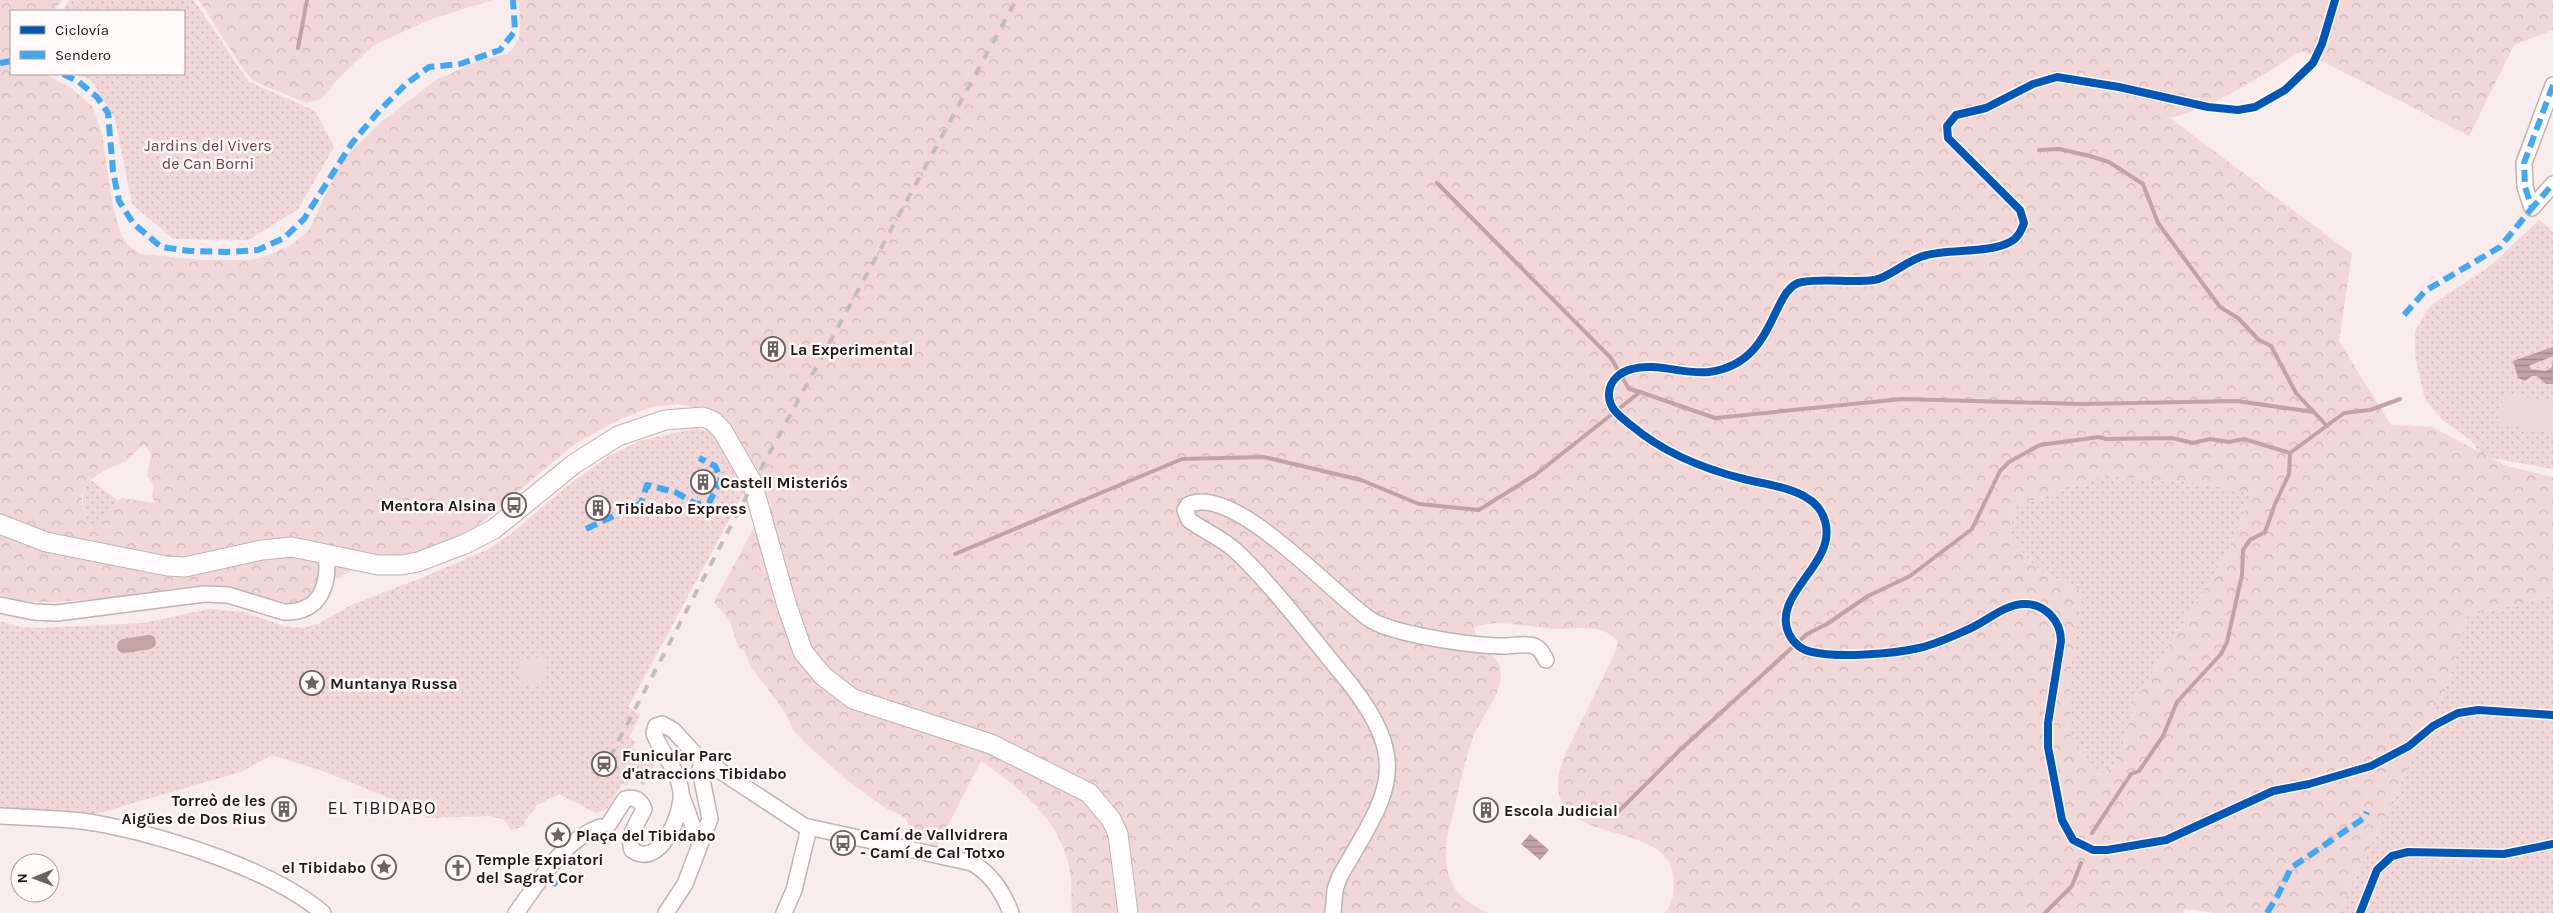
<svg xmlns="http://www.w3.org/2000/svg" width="2553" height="913" font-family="Karla,sans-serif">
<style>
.green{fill:url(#green-dots)}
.forest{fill:url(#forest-crowns);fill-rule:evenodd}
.pitch{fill:#f2d7d8}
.water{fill:url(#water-rules)}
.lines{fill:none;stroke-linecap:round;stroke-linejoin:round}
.stream{stroke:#c4a3a5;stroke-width:4}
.canal{stroke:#c4a3a5;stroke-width:14}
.minor-casing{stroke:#bfb4b4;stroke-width:18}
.tertiary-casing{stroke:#bfb4b4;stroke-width:21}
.minor{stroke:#fefcfc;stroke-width:15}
.tertiary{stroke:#fefcfc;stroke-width:19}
.rail{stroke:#c2bebe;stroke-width:4;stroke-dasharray:9 9;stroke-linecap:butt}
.quiet{stroke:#3fa9f5;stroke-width:6;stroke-dasharray:12 6;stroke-linecap:butt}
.cycleway-casing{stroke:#fff9f9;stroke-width:11}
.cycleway{stroke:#0057b8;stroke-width:8}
.labels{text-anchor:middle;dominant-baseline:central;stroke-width:5;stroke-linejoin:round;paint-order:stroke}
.park-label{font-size:16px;fill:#783e45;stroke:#fff9f9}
.poi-label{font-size:16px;font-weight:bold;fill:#201717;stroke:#fff9f9;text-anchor:start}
.neighbourhood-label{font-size:18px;letter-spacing:1px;fill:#201717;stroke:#fff9f9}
</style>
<defs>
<pattern id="green-dots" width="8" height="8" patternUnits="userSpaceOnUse" patternTransform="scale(1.25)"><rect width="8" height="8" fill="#f2d7d8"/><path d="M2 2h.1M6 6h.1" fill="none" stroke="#cfb8b9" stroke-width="1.8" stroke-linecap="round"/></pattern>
<pattern id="forest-crowns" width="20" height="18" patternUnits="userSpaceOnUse" patternTransform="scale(1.25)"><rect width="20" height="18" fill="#f2d7d8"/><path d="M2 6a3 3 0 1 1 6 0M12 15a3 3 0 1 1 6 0" fill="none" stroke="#cfb8b9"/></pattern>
<pattern id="water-rules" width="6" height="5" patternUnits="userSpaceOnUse" patternTransform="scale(1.25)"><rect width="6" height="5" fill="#c4a3a5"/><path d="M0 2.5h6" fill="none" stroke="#9f8485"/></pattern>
</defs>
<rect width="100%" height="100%" fill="#f8ecec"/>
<path class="green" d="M69 0H194L248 81 315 111 334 147 298 209 249 240 173 239 132 204 115 119 91 80 78 74H184V11H62Z
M2539 220 2553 232V469L2485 457 2480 454 2472 441 2441 419 2425 399 2415 357V331L2430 306 2489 267Z
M696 428 712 431 747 487 628 707 640 715 629 737 636 742 632 748 656 762 644 785 631 778 627 786 622 784 607 809 596 813 559 794 535 806 536 808 524 821 525 826 511 830 504 820 491 816 428 818 394 800 328 773 272 755 241 772 78 819 0 813V621L20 627 38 628 143 623 209 609 243 612 284 626 303 628 318 624 351 605 424 577 488 549 511 534 567 486 609 456 639 441Z
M2102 476 2200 483 2252 494 2228 551 2136 699 2118 761 2099 774 2070 735V675L2082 591 2040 571 2007 537 2016 506Z
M92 481 118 501 91 529C84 512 79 499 87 482Z
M2553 595V913H2339L2448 683 2467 616Z"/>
<path class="forest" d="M0 0H62L54 11H11V74L47 75 71 88 93 107 102 135 113 207 121 235 129 246 141 254 203 260H252L272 254 291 245 309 230 342 160 380 123 436 80 481 60 507 54 512 50 519 38 520 27 519 2 509 0H2553V30L2514 45 2469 136 2302 51C2260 76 2217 106 2170 118L2352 254 2339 341 2391 425 2432 427 2506 466 2553 477V595L2467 616 2448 683 2339 913H2215L2186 909 2182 913H1665C1673 904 1674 893 1674 881 1673 811 1530 856 1563 759L1614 655 1618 642C1612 634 1604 630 1595 629 1582 627 1568 629 1556 629 1533 628 1494 617 1474 628 1476 646 1500 654 1501 673 1501 698 1478 720 1471 743 1461 774 1456 806 1447 837 1443 876 1451 897 1488 913H1072C1071 899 1072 884 1070 871 1061 820 1021 789 981 761L936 848 908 825 906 818 887 809 849 782 804 742 794 731 783 709 751 667 745 652 738 647 730 621 714 602 757 522 771 506 756 472 731 427 715 412 678 404 652 407 618 420 573 445 476 527 447 542 413 554 378 557 323 586 310 601 292 605 228 587 198 585 110 598 56 602H31L0 595ZM145 445 151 454 147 475 154 486 152 496 155 503 121 498 91 528C77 497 77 485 109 468 114 465 119 465 124 462 132 458 135 449 145 445ZM2102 476 2200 483 2252 494 2228 551 2136 699 2118 760 2100 774 2070 735V675L2082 591 2040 571 2008 537 2016 506Z
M199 0H493L431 19 374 45 340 77 321 99 307 103 253 81 239 63Z"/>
<path class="pitch" d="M2504 394 2553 402V433L2499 424Z
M543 657 547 681 523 686 518 662Z"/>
<path class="water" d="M2553 347V356L2529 366 2531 369 2546 371 2552 367 2553 360V384H2546L2537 376H2532L2525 381 2518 378 2513 361Z
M1530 834 1549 850 1540 860 1521 844Z"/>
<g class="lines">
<path class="stream" d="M298 48 307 0
M2039 150 2059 149 2090 156 2109 162 2143 184 2158 223 2220 307 2238 318 2259 340 2271 346 2296 393 2327 426
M1437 183 1611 358 1629 389 1640 392
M955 554 1182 459 1264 457 1361 480 1419 504 1479 510 1535 475 1640 392 1715 418 1902 399 2082 404 2237 401 2313 412
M1618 812 1679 751 1807 634 1827 624 1868 596 1910 576 1972 529 2000 471 2009 462 2040 445 2099 437 2106 439 2172 438 2193 443 2210 439 2229 442 2244 439 2290 453
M2092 833 2131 774 2139 771 2163 736 2177 702 2221 654 2227 642 2242 575 2243 550 2250 540 2265 532 2275 504 2289 474 2290 453 2344 413 2370 410 2400 399
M2045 913 2072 886 2081 863"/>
<path class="canal" d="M124 646 149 642"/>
<defs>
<path id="minor" d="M2553 85 2524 163 2525 187 2532 208 2553 184
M0 605 34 612 57 613 204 594 228 595 284 612C321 613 330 584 326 553
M702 760 700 770 710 819 704 834
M0 816C35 818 72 818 106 825 170 838 273 870 323 913
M609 824 625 799C635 797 640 799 644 809 638 822 627 836 632 850 660 870 683 813 681 792 678 767 660 753 654 733L656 726 662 724 673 730 696 755 804 826 972 863C992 874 1003 892 1011 913
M516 913C539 882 563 840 600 827
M666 913 685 884 704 834 695 832 681 794
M784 913 794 890 809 828
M1333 913 1335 890 1339 878C1384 798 1415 768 1351 685 1314 641 1277 590 1236 551 1222 538 1204 531 1189 520L1185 510 1188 505C1234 482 1334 596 1371 620 1396 635 1474 646 1504 646 1514 646 1525 643 1534 646 1541 649 1543 654 1546 660"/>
<path id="tertiary" d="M0 524 46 542 167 566 185 567 262 550 292 547 378 565H401L418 562 465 544 494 529 574 464 618 436 665 420 703 417 713 421 722 430 752 482 787 606 803 652 823 676 853 699 991 744 1089 793 1111 819 1118 834 1128 913"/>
</defs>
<use href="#minor" class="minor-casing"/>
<use href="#tertiary" class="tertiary-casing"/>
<use href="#minor" class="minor"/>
<use href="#tertiary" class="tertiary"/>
<path class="rail" d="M610 757 757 476 1016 0"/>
<path class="quiet" d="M0 63 11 61
M63 74 79 82 97 97 108 113 113 171 119 201 133 223 161 247 190 251 227 252 258 250 284 238 304 219 352 143 379 111 406 84 429 67 460 64 500 50 515 31 513 0
M2553 85 2524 163 2525 187 2532 208 2553 184
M2404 315 2425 291 2500 247 2532 208
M586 529 641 503 647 485 675 492 696 504 709 503 721 479 715 466 699 458
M552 881 557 885
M2267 913 2278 895 2291 868 2364 818 2367 812"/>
<defs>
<path id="cycleway" d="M2335 0 2322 44 2313 63 2285 90 2255 107 2238 110 2208 107 2119 87 2057 77 2033 84 1986 108 1956 115 1947 126 1948 138 2020 210 2024 223C2021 231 2018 238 2010 242 1991 253 1950 249 1927 255 1907 259 1890 278 1874 280 1850 283 1825 278 1802 282 1770 287 1778 363 1709 372 1684 375 1656 362 1632 369 1620 372 1610 380 1609 393 1608 409 1621 417 1632 426 1664 453 1704 469 1744 479 1764 484 1790 487 1807 498 1816 503 1822 511 1825 521 1838 564 1770 594 1789 634 1794 644 1802 650 1812 652 1838 658 1893 654 1919 648 1937 644 1953 636 1969 629 1987 621 2004 605 2023 604 2045 603 2061 621 2061 641L2048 723V747L2062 820 2073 840 2093 850H2107L2166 840 2273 791 2309 784 2371 766 2409 746 2433 726 2458 713 2478 710 2553 715
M2360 913 2377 870 2392 856 2408 852 2504 854 2553 844"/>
</defs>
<use href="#cycleway" class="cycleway-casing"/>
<use href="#cycleway" class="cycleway"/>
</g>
<defs>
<symbol id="building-ring" viewBox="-11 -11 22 22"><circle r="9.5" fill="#fff9f9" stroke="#6c6262" stroke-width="1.5"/><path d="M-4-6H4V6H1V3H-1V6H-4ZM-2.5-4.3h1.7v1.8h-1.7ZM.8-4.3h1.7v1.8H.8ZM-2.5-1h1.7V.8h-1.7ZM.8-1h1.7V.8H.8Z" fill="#6c6262"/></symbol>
<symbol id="bus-ring" viewBox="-11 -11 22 22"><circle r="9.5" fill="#fff9f9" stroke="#6c6262" stroke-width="1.5"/><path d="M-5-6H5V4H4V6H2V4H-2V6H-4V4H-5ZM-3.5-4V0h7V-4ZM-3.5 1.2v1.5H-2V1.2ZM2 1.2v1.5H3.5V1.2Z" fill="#6c6262"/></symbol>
<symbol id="sight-ring" viewBox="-11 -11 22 22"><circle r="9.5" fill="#fff9f9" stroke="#6c6262" stroke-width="1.5"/><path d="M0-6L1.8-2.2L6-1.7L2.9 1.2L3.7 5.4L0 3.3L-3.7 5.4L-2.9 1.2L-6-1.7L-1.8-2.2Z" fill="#6c6262"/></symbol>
<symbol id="station-ring" viewBox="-11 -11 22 22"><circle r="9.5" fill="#fff9f9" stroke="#6c6262" stroke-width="1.5"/><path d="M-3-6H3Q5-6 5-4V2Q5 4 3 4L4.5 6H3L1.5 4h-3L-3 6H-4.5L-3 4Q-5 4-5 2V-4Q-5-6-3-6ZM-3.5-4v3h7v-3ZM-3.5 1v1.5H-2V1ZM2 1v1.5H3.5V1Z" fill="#6c6262"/></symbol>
<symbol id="church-ring" viewBox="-11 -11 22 22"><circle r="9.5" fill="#fff9f9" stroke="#6c6262" stroke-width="1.5"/><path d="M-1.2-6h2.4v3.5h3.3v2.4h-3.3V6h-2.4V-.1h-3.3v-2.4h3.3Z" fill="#6c6262"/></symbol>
</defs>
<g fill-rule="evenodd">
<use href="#building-ring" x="759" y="335" width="28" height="28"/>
<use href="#building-ring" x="689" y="468" width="28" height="28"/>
<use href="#bus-ring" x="500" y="491" width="28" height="28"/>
<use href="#building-ring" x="584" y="494" width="28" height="28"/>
<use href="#sight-ring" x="298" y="669" width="28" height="28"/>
<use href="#station-ring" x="590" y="750" width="28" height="28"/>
<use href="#building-ring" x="270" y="795" width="28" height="28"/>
<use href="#building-ring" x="1472" y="796" width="28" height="28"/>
<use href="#sight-ring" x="544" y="821" width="28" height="28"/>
<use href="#bus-ring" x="829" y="829" width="28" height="28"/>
<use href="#sight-ring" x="370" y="853" width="28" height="28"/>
<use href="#church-ring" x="444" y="854" width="28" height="28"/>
</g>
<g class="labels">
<g class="park-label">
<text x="208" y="145">Jardins del Vivers<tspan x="208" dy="18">de Can Borni</tspan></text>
</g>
<g class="poi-label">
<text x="790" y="349">La Experimental</text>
<text x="720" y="482">Castell Misteriós</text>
<text x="496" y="505" text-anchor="end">Mentora Alsina</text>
<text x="616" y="508">Tibidabo Express</text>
<text x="330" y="683">Muntanya Russa</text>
<text x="622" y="755">Funicular Parc<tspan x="622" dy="18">d'atraccions Tibidabo</tspan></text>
<text x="266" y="800" text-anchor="end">Torreò de les<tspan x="266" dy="18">Aigües de Dos Rius</tspan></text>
<text x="1504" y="810">Escola Judicial</text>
<text x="860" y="834">Camí de Vallvidrera<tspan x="860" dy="18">- Camí de Cal Totxo</tspan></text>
<text x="576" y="835">Plaça del Tibidabo</text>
<text x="476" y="859">Temple Expiatori<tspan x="476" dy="18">del Sagrat Cor</tspan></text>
<text x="366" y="867" text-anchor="end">el Tibidabo</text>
</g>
<g class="neighbourhood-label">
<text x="382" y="808">EL TIBIDABO</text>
</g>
</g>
<rect x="10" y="10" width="175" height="65" fill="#fff9f9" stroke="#a69f9f"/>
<rect x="20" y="26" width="25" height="8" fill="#0057b8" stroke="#a69f9f"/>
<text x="55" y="35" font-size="15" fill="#201717">Ciclovía</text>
<rect x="20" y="51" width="25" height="8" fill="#3fa9f5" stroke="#a69f9f"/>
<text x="55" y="60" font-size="15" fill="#201717">Sendero</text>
<g transform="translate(35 878) rotate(269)"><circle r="24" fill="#fff9f9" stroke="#a69f9f"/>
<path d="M0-4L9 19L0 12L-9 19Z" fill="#6c6262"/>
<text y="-8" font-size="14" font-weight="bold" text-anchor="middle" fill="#201717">N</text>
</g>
</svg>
